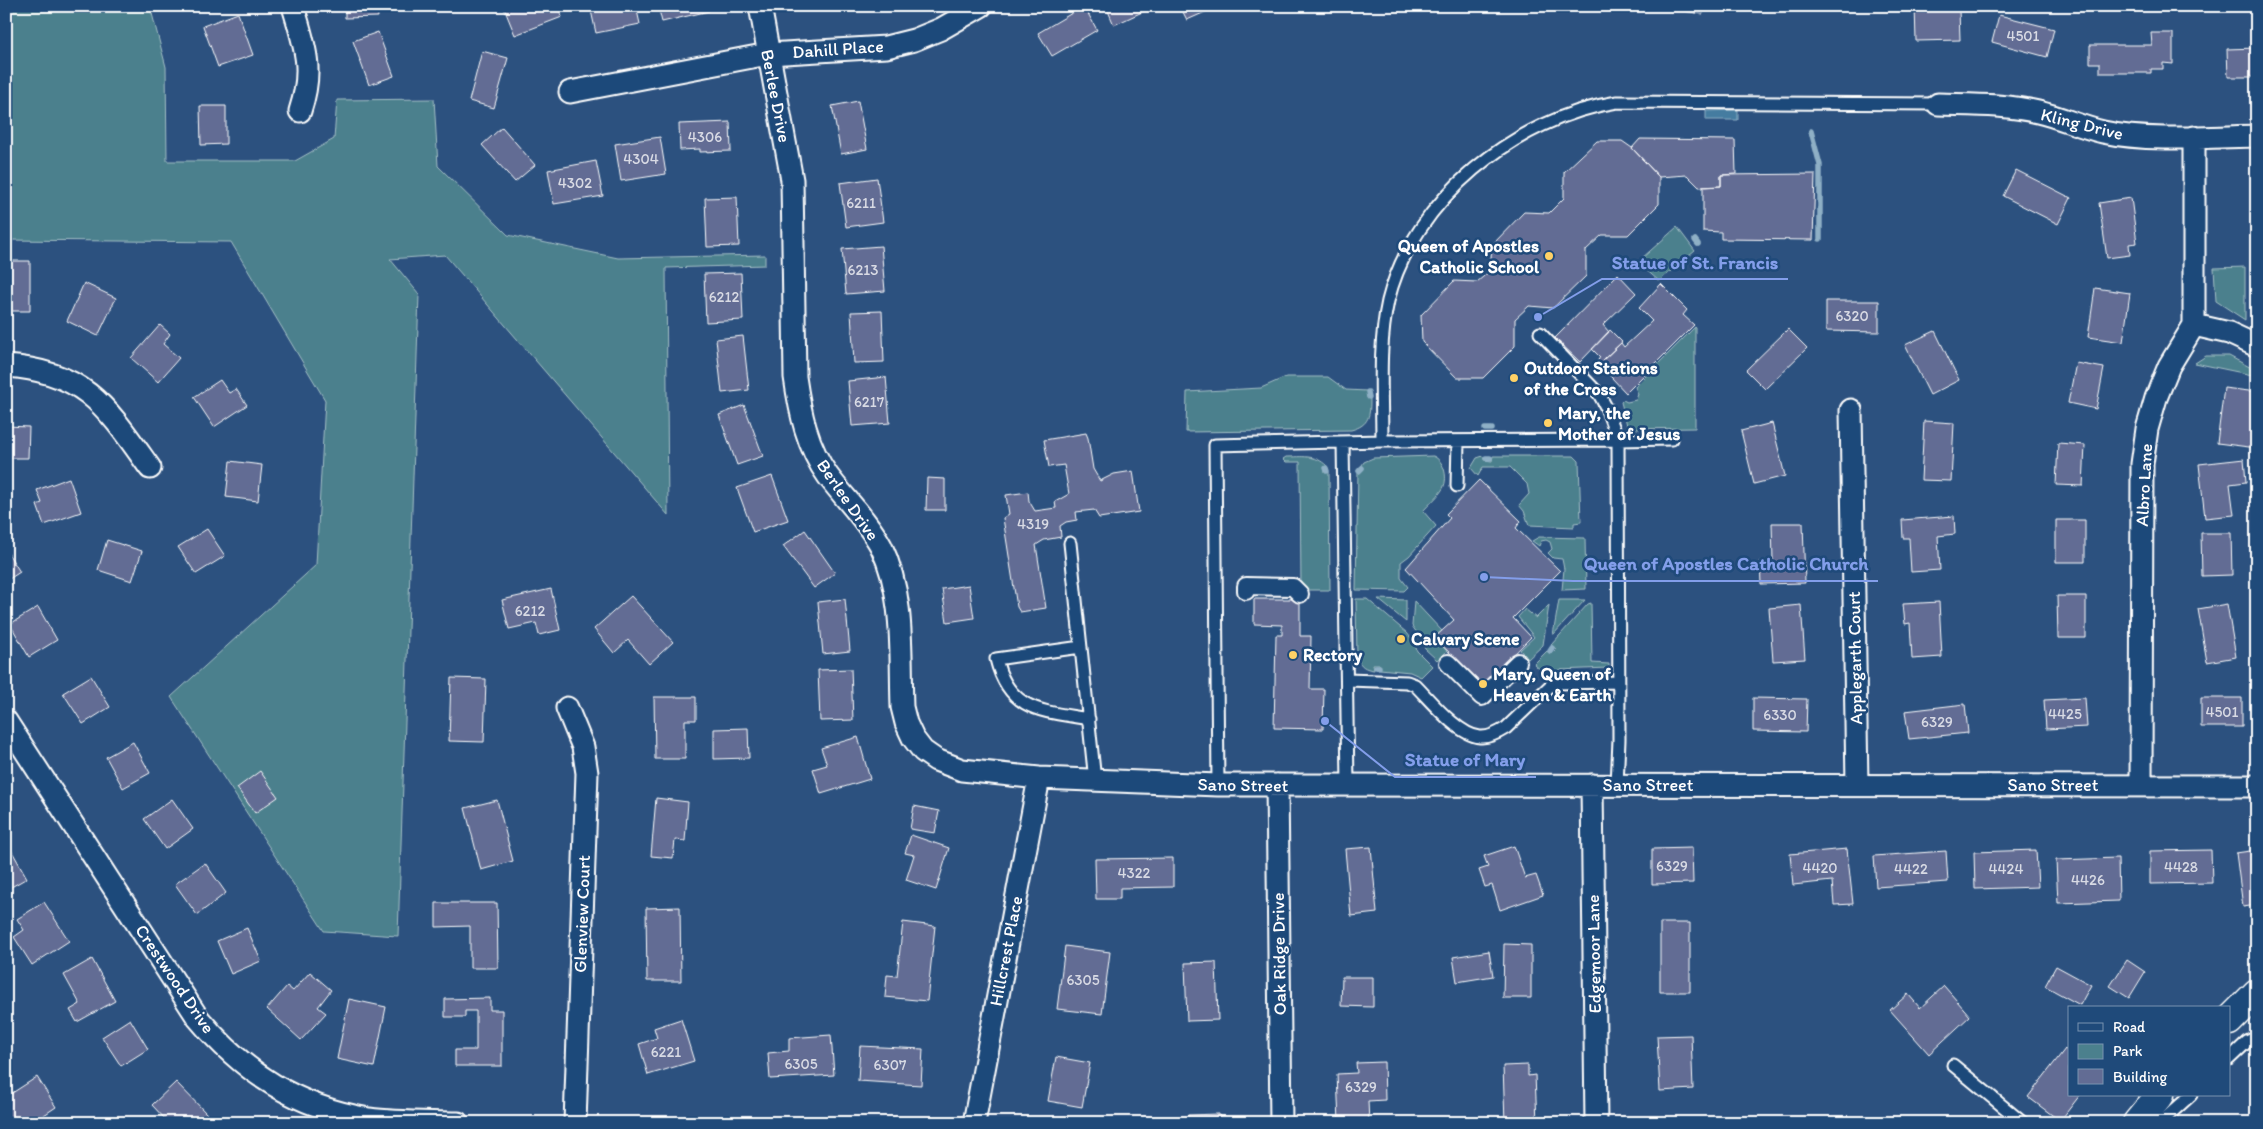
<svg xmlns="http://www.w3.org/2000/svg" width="2263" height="1129" font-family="Itim,sans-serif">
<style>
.green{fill:#4b808d;stroke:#a5c0c6}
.water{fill:#447ca0;stroke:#8fb0c6}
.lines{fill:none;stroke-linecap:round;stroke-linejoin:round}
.stream{stroke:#8fb0c6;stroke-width:5.5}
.building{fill:#626c94;stroke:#fff}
.service-casing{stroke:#fff;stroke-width:15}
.pedestrian-casing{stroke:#fff;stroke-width:20}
.minor-casing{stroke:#fff;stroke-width:25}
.secondary-casing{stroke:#fff;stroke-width:31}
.service{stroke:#1f4a7a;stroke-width:11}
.pedestrian{stroke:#1f4a7a;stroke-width:16}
.minor{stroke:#1f4a7a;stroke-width:21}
.secondary{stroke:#1f4a7a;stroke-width:28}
.poi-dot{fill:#ffd166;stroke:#1f4a7a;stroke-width:2}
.labels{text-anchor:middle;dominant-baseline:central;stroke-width:5;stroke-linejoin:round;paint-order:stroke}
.number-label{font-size:15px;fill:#d8dae4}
.street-label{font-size:18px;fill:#fff;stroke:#1f4a7a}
.poi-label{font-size:18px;font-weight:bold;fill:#fff;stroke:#1f4a7a;text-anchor:start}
.leader{fill:none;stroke:#839eea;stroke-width:2}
.callout-dot{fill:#839eea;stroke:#1f4a7a;stroke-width:2}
.callout-label{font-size:19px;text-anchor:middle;font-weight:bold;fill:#839eea;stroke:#1f4a7a;stroke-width:5;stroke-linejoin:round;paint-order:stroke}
</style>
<rect width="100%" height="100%" fill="#2c517f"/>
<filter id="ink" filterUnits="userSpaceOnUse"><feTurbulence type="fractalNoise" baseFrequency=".02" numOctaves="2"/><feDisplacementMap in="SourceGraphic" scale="10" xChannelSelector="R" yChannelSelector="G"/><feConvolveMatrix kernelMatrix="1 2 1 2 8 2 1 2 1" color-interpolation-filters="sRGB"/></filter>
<g filter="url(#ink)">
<path class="green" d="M6 6H150L166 67 167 161H295L334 139 337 100 434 99 438 166 508 235 618 258 765 255V265L666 268 668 515 445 255 390 259 419 294 398 936 324 931 171 697 316 565 325 400 231 242 6 240Z
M1677 227 1695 251 1659 281 1644 268 1645 263 1641 259Z
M2245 267V320L2216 301 2214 268Z
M1695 327V428L1628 429 1621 402 1623 400 1627 402 1636 400 1638 394 1635 387Z
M2206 356H2229L2257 371V376L2195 363Z
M1286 377H1328L1346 390 1367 391V398H1370C1370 415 1370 425 1351 430L1186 432 1187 392 1261 388Z
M1433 456C1445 461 1449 480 1442 490 1437 498 1429 504 1423 511L1436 526 1409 556 1401 562V578L1408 587 1404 591 1356 590 1358 471 1364 462 1373 458Z
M1483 456 1484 460 1492 461 1493 456H1574L1579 461 1581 522 1574 523V527L1529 525 1524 511 1519 505 1529 494 1527 484 1510 467H1483L1478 476 1471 468 1477 458Z
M1286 457C1302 457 1315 454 1327 466L1325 467V473L1329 472 1330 590H1301L1300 462H1286L1283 459Z
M1539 537 1585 538 1586 589 1562 590 1564 569 1562 559 1553 558 1548 553 1552 549 1550 542 1546 540 1541 541 1539 546 1532 541Z
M1356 599H1367L1407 633 1414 642 1417 651 1432 666 1421 677 1410 672 1380 669 1379 664H1373L1374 670C1365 669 1360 666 1357 657Z
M1378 599 1406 600V622Z
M1559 600H1585L1553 635Z
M1414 601 1442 631 1434 638 1447 651 1437 660 1425 649 1420 637 1412 626Z
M1591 603 1592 663 1609 664V668L1558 670 1546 675 1534 664 1547 651 1551 654 1556 649 1551 645 1588 604Z
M1549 605 1543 645 1528 659 1520 650 1534 637 1518 617 1525 609 1536 618Z"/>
<path class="water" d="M1738 110V120H1706V111Z"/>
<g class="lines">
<path class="stream" d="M1811 131 1820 165V239
M1695 240 1698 244
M1368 392 1369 397
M1485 429H1492
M1486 458H1490
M1326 468 1327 471
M1359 471 1362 468
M1550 651 1552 648
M1376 667H1379"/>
</g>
<path class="building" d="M345 6H377L378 17 345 18Z
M509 6H558L562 17 515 35 504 8Z
M590 6H636L640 24 596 33Z
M658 6H708L709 11 662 22Z
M1084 6 1097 30 1052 56 1038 33Z
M1106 6H1155L1114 25Z
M1180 6H1210L1212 9 1187 20Z
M1677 6H1704L1703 14 1676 10Z
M1915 6H1941V10H1959L1960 40 1916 41Z
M238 13 253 55 218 67 203 26Z
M1999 15 2054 29 2047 57 1992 42Z
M378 32 394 76 369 85 353 41Z
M2151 33H2173V64L2163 63V69H2151V73H2100V63H2090V45H2152Z
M2257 48V77H2228L2227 49Z
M482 51 508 58 494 108 469 101Z
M858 101 867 149 841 154 832 106Z
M200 106H226V144L201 145Z
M730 122 731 151 700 152V149L680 150 679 124Z
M502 127 535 165 515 182 482 145Z
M660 137 666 174 621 181 615 144Z
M1640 139 1735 140 1736 174 1721 175V186L1699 187 1687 175 1659 177 1632 148Z
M1597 141H1622L1632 148 1659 177V204L1628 235H1602L1586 250V276L1553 308 1529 306 1515 319V346L1483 378H1457L1422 342 1421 315 1454 281 1477 282 1490 271 1492 245 1524 212 1549 213 1564 198V172Z
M596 161 603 196 554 204 548 170Z
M2016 170 2071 198 2058 224 2003 196Z
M1815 174 1813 240 1721 239V232L1703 231V187L1721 186V175Z
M877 178 883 222 846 227 840 183Z
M737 197 739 246 707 247 705 198Z
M2131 198 2137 243 2129 244 2130 255 2107 258 2099 203Z
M881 246 885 291 846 294 842 249Z
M10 261H30V311H6V279H10Z
M741 273 743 320 706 322 704 274Z
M1618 274 1636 293 1603 325 1609 332 1580 362 1555 338Z
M84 283 116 298 98 336 67 321Z
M1661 284 1687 310 1683 315 1694 325 1626 393 1597 362 1600 357 1603 360 1621 343 1624 347 1652 321 1639 308Z
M2095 288 2130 293 2123 342 2088 337Z
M1826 301H1879V332L1826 331Z
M882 311 884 362 854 363 851 312Z
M160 325 170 334 163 344 179 358 158 382 131 358Z
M1788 329 1807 348 1765 389 1746 370Z
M1610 330 1622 342 1603 360 1592 349Z
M1935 331 1959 380 1930 395 1905 345Z
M743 336 749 390 722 393 716 339Z
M2076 363 2104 368 2096 409 2068 403Z
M886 377 890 423 852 426 848 381Z
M220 380 229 393 236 389 247 405 214 427 194 397Z
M2224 388 2257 392 2254 413H2257V448L2217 443Z
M744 405 763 456 737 465 719 415Z
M1924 421 1954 423 1951 481 1921 480Z
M1772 423 1785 476 1754 484 1741 431Z
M6 426 29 427 28 458H6Z
M1086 433 1088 438 1093 469 1100 481 1114 474 1133 471 1139 512 1099 518 1094 510 1076 512 1077 520 1066 522 1060 526 1061 537 1044 540 1036 545 1046 608 1020 612 1017 607 1003 518 1009 514 1006 495 1028 492 1029 501 1035 511 1056 508 1055 502 1069 494 1064 465 1049 467 1044 440Z
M2058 443 2085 445 2083 486 2056 485Z
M2244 459 2246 482 2230 484 2234 515 2205 518 2199 464Z
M230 461 262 465 258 501 226 497Z
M772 476 788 520 753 532 737 488Z
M69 478 81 512 44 525 37 505 42 503 37 490Z
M927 478 945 479V510H926Z
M1479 480 1521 521 1516 528 1560 571 1513 618 1531 637 1484 685 1434 638 1454 620 1406 568 1450 518 1446 514Z
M1954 516 1955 534 1938 536 1940 570 1911 572 1909 538H1903L1902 520Z
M2056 520H2085V562H2056Z
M1772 523H1803L1805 583 1761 584 1760 561H1773Z
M207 529 225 556 196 574 178 547Z
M805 530 835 573 814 588 783 546Z
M2201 533H2231L2232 575 2202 576Z
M107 540 142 551 132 581 98 570Z
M6 550 20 572 6 581Z
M969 585 974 618 947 622 942 589Z
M551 589 560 630 539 635 536 623 509 629 502 600Z
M631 596 673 642 649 664 628 640 614 653 594 629Z
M2057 596H2086V638H2058Z
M845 599 850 651 823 654 818 602Z
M1254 599H1300V636H1311L1310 689H1324L1323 729 1274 728 1276 635H1282V625L1254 624Z
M1939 602 1942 657 1912 659 1910 623 1905 624 1903 604Z
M2227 604 2236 657 2207 662 2198 609Z
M1801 605 1805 659 1773 661 1769 608Z
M38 607 57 640 29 657 10 624Z
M851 669 853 720 820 721 818 670Z
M91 676 110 707 83 724 63 693Z
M451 678 486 679 484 742 449 741Z
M654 697H696V720H685V759H655Z
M1753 698 1807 699 1806 732 1753 731Z
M2085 698 2087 727 2046 729 2044 700Z
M2201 698H2242V727H2201Z
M1965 704 1968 733 1909 739 1905 711Z
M748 728 749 758 714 759V729Z
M858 737 870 779 821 794 813 769 827 765 821 748Z
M133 742 150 773 123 788 106 757Z
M260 771 278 797 255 813 237 788Z
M656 798 688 802 685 841 675 840 673 858 651 856Z
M172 799 193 829 165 849 144 819Z
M497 800 513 861 481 870 465 808Z
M914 806 939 811 935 833 910 829Z
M911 835 949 848 936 890 906 880 914 855 905 853Z
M9 846 27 878 6 890V847Z
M1514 846 1525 878 1536 875 1543 895 1500 910 1492 885 1485 887 1479 870 1488 867 1484 856Z
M1371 847 1377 913 1351 916 1345 849Z
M1692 848 1693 883 1652 884V849Z
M1847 849 1853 904 1834 905 1832 881 1793 885 1790 854Z
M2036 850 2038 887 1975 889 1974 852Z
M2211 850 2212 883 2150 884V851Z
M2257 850V905L2243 907 2236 853Z
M1946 851 1948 882 1876 887 1874 856Z
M1173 858V887L1120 888V899H1096L1095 859Z
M2118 858 2119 901 2058 903 2056 860Z
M205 863 226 893 197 915 175 884Z
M44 902 69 941 32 965 14 937 24 930 17 919Z
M436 903H497L498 968H470V926L436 927Z
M680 907 681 981H647L646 908Z
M903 922 935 926 927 1001 885 997 887 975 897 976Z
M1660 923H1690V992H1660Z
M247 928 261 961 231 974 217 941Z
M1504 944 1531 945V998H1503Z
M1065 946 1110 952 1102 1014 1057 1009Z
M1489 951 1493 976 1457 982 1453 957Z
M92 959 115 1001 77 1022 70 1010 80 1004 64 975Z
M2127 960 2145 972 2129 998 2110 986Z
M1216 962 1218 1020 1187 1021 1185 963Z
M2056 966 2091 985 2080 1005 2045 986Z
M310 972 331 990 318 1007 326 1013 301 1040 267 1009 287 986 293 991Z
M1342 977H1373V1007L1341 1006Z
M1944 986 1970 1016 1929 1054 1890 1010 1908 994 1920 1008Z
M490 998V1010H502V1066H455V1050H476V1011H465V1017H445V999Z
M349 999 386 1007 374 1067 337 1059Z
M130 1019 148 1049 121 1066 102 1037Z
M681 1019 694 1061 648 1075 639 1044 657 1038 654 1028Z
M831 1035 834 1075 770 1079 768 1053 789 1051V1038Z
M1691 1035 1693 1089 1660 1091 1657 1036Z
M860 1046 923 1049 921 1085 858 1081Z
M2065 1049 2069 1053V1095H2080L2060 1121 2028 1097Z
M1056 1057 1090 1063 1082 1107 1048 1101Z
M1384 1062 1385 1100 1368 1101 1369 1123H1339L1337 1074 1357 1073 1356 1063Z
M1528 1065V1076L1535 1075 1537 1123H1505L1503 1066Z
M37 1077 56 1107 32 1123H6V1097Z
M176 1082 207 1114 198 1123H163L166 1120 152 1105Z
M1219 1114 1220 1123H1188V1115Z"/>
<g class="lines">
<defs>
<path id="service" d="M1540 333 1599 394 1606 407 1618 440 1672 439
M1382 441 1618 440 1619 740 1617 785
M1343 442 1348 785
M1457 486 1458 441
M1070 543 1095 781
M1081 647 996 659C1009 712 1043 711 1089 719
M1347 680 1407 682 1415 685C1430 700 1458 735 1480 737 1489 738 1498 733 1506 728L1553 683 1619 682
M1218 785 1215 445 1382 441C1382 395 1378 346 1388 301 1413 199 1516 118 1617 102L1938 104
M2229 1059 2247 1042 2257 1037
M1953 1065 2023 1123
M2160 1123 2191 1095"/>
<path id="pedestrian" d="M1246 591V586L1293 587 1300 594
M1448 663 1482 697 1518 662"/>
<path id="minor" d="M293 6C305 47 314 69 300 111
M760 6 792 180 795 377C800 412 807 447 828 476 846 500 867 520 881 546 905 596 900 653 902 707L906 723 913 738 923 751 936 760 962 770 1039 778 1218 785 2257 786
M570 92 768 54 886 47 914 40 941 29 981 6
M1938 104C1972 105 2005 104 2038 112 2060 117 2081 127 2103 132 2148 142 2211 137 2257 136
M2194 325 2229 333 2257 346
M6 366C86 371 108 409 150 468
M1851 410 1857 785
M567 708 583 747 587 773 575 1123
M6 721 198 1018C245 1074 297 1107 369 1119 398 1123 429 1122 458 1123
M1277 785 1281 1123
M1592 785 1596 1123
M2141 785 2142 464 2147 429 2156 398 2169 366 2194 325V137
M974 1123 1039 778"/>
<path id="secondary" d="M2229 1021 2257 993
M2137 1123 2160 1095"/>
</defs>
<use href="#service" class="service-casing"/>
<use href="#pedestrian" class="pedestrian-casing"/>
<use href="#minor" class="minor-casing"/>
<use href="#secondary" class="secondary-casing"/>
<use href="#service" class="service"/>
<use href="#pedestrian" class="pedestrian"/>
<use href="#minor" class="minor"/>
<use href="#secondary" class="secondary"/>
</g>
</g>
<g class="poi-dot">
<circle cx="1549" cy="256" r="5"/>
<circle cx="1514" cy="378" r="5"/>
<circle cx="1548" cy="423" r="5"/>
<circle cx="1401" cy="639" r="5"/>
<circle cx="1293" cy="655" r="5"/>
<circle cx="1483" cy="684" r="5"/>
</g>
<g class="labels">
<g class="number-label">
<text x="2023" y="36">4501</text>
<text x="705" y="137">4306</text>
<text x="641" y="159">4304</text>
<text x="575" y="183">4302</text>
<text x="861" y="203">6211</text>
<text x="863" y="270">6213</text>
<text x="724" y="297">6212</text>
<text x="1852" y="316">6320</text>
<text x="869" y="402">6217</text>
<text x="1033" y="524">4319</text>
<text x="530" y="611">6212</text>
<text x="2222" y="712">4501</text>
<text x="2065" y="714">4425</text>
<text x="1780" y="715">6330</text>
<text x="1937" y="722">6329</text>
<text x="1672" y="866">6329</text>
<text x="2181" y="867">4428</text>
<text x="1820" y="868">4420</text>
<text x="1911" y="869">4422</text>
<text x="2006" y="869">4424</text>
<text x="1134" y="873">4322</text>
<text x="2088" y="880">4426</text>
<text x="1083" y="980">6305</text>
<text x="666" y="1052">6221</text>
<text x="801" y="1064">6305</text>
<text x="890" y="1065">6307</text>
<text x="1361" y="1087">6329</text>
</g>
<g class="street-label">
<text transform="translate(838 49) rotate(-4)">Dahill Place</text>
<text transform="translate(776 96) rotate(79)">Berlee Drive</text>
<text transform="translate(2082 124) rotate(14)">Kling Drive</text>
<text transform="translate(2144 485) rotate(-87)">Albro Lane</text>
<text transform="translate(848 500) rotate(55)">Berlee Drive</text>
<text transform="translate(1855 658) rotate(-91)">Applegarth Court</text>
<text transform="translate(1243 785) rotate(1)">Sano Street</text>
<text x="1648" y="785">Sano Street</text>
<text x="2053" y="785">Sano Street</text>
<text transform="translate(582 914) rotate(-88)">Glenview Court</text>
<text transform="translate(1006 951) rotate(-79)">Hillcrest Place</text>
<text transform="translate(1279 954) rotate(-91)">Oak Ridge Drive</text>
<text transform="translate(1594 954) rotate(-91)">Edgemoor Lane</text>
<text transform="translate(175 979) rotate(56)">Crestwood Drive</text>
</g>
<g class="poi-label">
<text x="1539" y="246" text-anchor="end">Queen of Apostles<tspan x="1539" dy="21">Catholic School</tspan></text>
<text x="1524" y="368">Outdoor Stations<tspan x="1524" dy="21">of the Cross</tspan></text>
<text x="1558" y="413">Mary, the<tspan x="1558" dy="21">Mother of Jesus</tspan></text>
<text x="1411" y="639">Calvary Scene</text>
<text x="1303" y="655">Rectory</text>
<text x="1493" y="674">Mary, Queen of<tspan x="1493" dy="21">Heaven &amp; Earth</tspan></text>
</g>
</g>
<path class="leader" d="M1538 317L1602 279H1788M1484 577L1573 581H1878M1325 721L1395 777H1536"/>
<g class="callout-dot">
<circle cx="1538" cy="317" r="5"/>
<circle cx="1484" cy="577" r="5"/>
<circle cx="1325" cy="721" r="5"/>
</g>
<g class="callout-label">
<text x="1695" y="269">Statue of St. Francis</text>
<text x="1726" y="570">Queen of Apostles Catholic Church</text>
<text x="1465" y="766">Statue of Mary</text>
</g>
<rect width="2263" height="1129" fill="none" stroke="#1f4a7a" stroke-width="25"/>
<rect x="12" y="12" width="2238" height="1104" fill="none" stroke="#fff" stroke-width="2" filter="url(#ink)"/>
<rect x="2068" y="1006" width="162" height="90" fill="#1f4a7a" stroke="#7992af"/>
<rect x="2078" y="1023" width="25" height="8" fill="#1f4a7a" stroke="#7992af"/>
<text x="2113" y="1032" font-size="15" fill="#ffffff">Road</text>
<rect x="2078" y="1044" width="25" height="15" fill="#4b808d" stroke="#7992af"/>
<text x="2113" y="1056" font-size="15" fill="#ffffff">Park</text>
<rect x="2078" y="1069" width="25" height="15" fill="#626c94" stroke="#7992af"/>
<text x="2113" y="1082" font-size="15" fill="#ffffff">Building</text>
</svg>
